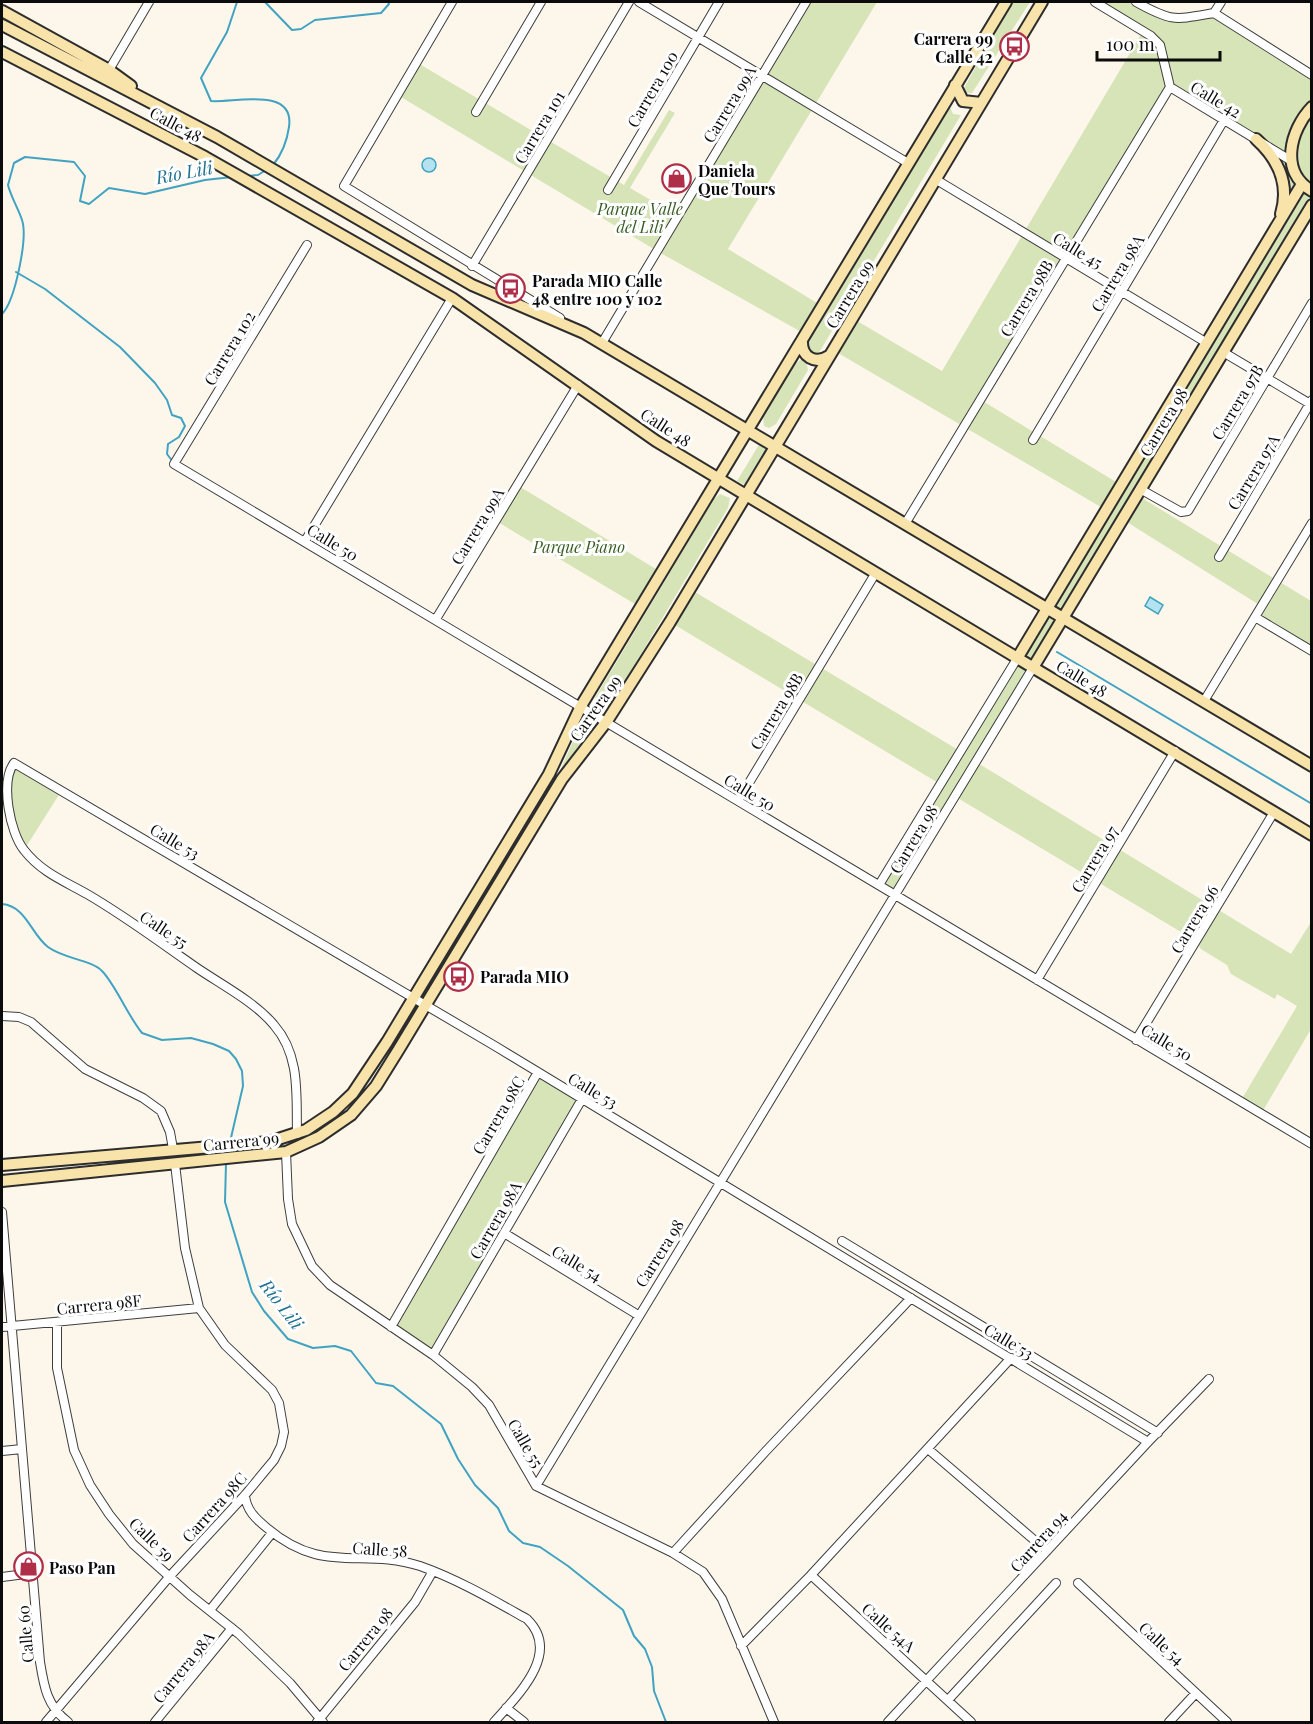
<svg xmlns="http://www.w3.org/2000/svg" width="1313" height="1724" font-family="'Playfair Display',serif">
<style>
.green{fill:#d6e4b8;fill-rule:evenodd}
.water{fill:#b4e3f0;stroke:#41a2c1;stroke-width:1.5}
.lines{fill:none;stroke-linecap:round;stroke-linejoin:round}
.stream{stroke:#41a2c1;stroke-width:2}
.street-casing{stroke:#3e3e3e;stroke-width:10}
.secondary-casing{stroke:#2d2d2d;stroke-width:14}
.street{stroke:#fff;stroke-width:8}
.secondary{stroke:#f8e4ab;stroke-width:10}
.labels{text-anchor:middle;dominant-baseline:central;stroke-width:6;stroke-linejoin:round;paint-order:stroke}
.poi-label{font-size:16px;font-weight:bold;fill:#0b0b0b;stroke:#fff;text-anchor:start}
.street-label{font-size:16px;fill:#0b0b0b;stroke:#fff}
.park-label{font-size:16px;font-style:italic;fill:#375c22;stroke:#fff}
.water-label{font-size:18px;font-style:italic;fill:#207191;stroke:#fff}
</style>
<rect width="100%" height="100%" fill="#fdf7eb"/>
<path class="green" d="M806 2H877L728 249 822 306 805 334 657 251 396 94 416 62 624 185 669 110 675 113 630 188 678 216Z
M1012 2H1030L972 93H965L964 88Z
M1095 2H1136L1163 17 1214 13 1311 75V219L1298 227 1137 495 1311 601V651L1255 617 1261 606 1122 519 976 762 1291 954 1311 922V1029L1261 1114 1240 1102 1297 1006 1277 994 1275 999 1231 974 1227 965 1201 949 1196 941 956 797 897 896 879 885 940 784 670 622 690 589 960 751 1106 510 833 350 852 318 942 371 1143 31ZM1171 87 1256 139 1283 179 1277 226 1121 485 981 400Z
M950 107 953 114 961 115 820 351 817 354 809 353 807 344Z
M800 360 806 361 808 370 776 424 769 428 764 426 763 416 795 364Z
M760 443 768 447 745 485 737 481Z
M517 485 661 572 640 607 496 521Z
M720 494 730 498 728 508 610 706 600 710 596 707 595 698 714 499Z
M589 715 596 719V725L559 773 583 719Z
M14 763 62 790 24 850 8 802Z
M538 1072 582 1099 433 1355 391 1327Z"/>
<path class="water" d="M422 165a7 7 0 1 1 14 0a7 7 0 1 1-14 0Z
M1150 597 1163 605 1158 614 1145 606Z"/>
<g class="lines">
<path class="stream" d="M237 2 227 32 201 78 211 101C234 103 295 86 289 127 287 141 283 153 273 165
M265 2 292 30 301 29 315 20 381 13 389 4 388 2
M247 176 258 175 266 170
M16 272 45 289 120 347 155 383 167 400 172 415 181 418 185 426 179 437 168 444 167 454 173 462
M2 314C15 301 28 238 22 220 18 208 11 197 8 185L14 163 25 157 74 162 85 176 80 201 89 204 109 188 145 194 205 180 232 177
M1057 652 1312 804
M2 904C26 906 31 934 48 947 64 959 92 960 102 971 115 984 128 1016 142 1033L162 1040 191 1038 213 1044 229 1051 236 1059 242 1071 243 1086 230 1142
M226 1163 225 1202 252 1292 264 1311 288 1339 313 1348 335 1346 351 1351 376 1383 393 1386 441 1424 458 1459 475 1485 498 1508 509 1531 523 1543 540 1547 568 1566 623 1610 634 1636 645 1649 652 1667 654 1691 666 1722"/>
<defs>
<path id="street" d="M452 2 344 186 560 318
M639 2 908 163
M1095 2 1151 36 1160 45 1170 87 1290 160
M1136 2C1172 22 1174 20 1214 13L1312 75
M1214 13 1221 2
M109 70 149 2
M476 112 541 2
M935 179 1207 343
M608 190 719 2
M307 245 174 464 1312 1144
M472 266 629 2
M602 343 806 2
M1223 352 1312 405
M1033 440 1224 120
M1140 489 1181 512 1188 511 1312 303
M905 524 1170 87
M305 541 452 298
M1219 557 1312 400
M1255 617 1312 651
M436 619 578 385
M1204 701 1312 523
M738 801 875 574
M879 885 1018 657
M1037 980 1175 751
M2 1016 19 1017 31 1022 85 1069 143 1098 161 1111 170 1132 173 1149
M1136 1040 1274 812
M297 1134C296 1096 301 1056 274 1025 255 1002 222 985 197 968 161 943 125 916 87 894 64 881 41 872 24 850 10 833 0 782 14 763L495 1046 1148 1442
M286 1152 288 1199 292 1224 312 1266 330 1285 433 1355 472 1387 489 1405 536 1486 673 1553 703 1572 722 1599 774 1722
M2 1212 40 1662C44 1687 47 1706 68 1722
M504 1233 638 1315
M842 1241 1158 1433
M57 1322V1368L74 1450 90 1485 109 1514 133 1544 190 1595 239 1634 290 1683 323 1722
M2 1327 199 1308
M391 1327 538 1072
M433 1355 582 1099
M928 1449 1047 1551
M2 1451 22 1449
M536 1486 1034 666
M245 1495C246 1510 256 1519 267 1528 324 1576 361 1547 420 1566 457 1579 493 1600 527 1619 562 1653 518 1695 494 1722
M673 1553 765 1452 911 1298
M811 1575 971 1722
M2 1577 33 1573
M1078 1583 1227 1722
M210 1610 272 1533
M741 1646 811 1575 1011 1358
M948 1700 1056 1583
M506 1708 524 1722
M46 1722 170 1576 245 1495 274 1460 281 1446 284 1432 279 1403 272 1390 225 1345 199 1308 185 1248 175 1164
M155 1722 232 1628
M317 1722 415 1602 433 1571
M888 1722 1148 1442 1209 1379
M1169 1722 1196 1693"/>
<path id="secondary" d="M2 11 109 70 131 86
M2 25 217 137 472 285 584 333 1312 766
M2 52 205 157 452 298 656 441 1312 835
M955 85 963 101 981 103
M1312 107C1290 130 1279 172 1312 191
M1256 139C1278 159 1290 184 1281 214
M802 340C801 357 815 365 829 356
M1018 657 1302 184
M1034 666 1312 205
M2 1165 269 1142 306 1130 333 1112 353 1093 387 1042 549 774 581 706 1006 2
M2 1181 286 1152 319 1137 351 1115 376 1086 399 1049 562 779 607 721 670 622 1042 2"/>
</defs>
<use href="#street" class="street-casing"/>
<use href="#secondary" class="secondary-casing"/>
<use href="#street" class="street"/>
<use href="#secondary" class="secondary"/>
</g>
<defs>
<symbol id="bus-ring" viewBox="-11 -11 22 22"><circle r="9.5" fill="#fff" stroke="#af2f49" stroke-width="1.5"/><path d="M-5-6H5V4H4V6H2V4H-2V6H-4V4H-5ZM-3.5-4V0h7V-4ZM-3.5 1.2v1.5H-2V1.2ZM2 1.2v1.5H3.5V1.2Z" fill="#af2f49"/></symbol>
<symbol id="shop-ring" viewBox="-11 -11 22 22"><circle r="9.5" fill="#fff" stroke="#af2f49" stroke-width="1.5"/><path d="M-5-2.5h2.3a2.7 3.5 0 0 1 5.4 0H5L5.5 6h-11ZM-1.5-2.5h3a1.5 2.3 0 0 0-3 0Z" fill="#af2f49"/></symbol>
</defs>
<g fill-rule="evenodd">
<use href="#bus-ring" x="998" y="30" width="33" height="33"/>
<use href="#shop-ring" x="660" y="162" width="33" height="33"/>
<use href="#bus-ring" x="494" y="272" width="33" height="33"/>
<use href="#bus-ring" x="442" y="960" width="33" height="33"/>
<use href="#shop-ring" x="12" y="1550" width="33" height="33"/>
</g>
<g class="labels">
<g class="poi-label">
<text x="993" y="38" text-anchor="end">Carrera 99<tspan x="993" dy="18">Calle 42</tspan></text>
<text x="698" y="170">Daniela<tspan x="698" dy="18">Que Tours</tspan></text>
<text x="532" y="280">Parada MIO Calle<tspan x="532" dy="18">48 entre 100 y 102</tspan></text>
<text x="480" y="976">Parada MIO</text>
<text x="49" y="1567">Paso Pan</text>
</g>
<g class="street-label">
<text transform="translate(652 89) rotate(-60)">Carrera 100</text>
<text transform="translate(1216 99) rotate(31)">Calle 42</text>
<text transform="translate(729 104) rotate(-59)">Carrera 99A</text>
<text transform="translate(176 124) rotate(28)">Calle 48</text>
<text transform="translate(539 127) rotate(-59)">Carrera 101</text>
<text transform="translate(1078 250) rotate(31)">Calle 45</text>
<text transform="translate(1117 273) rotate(-59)">Carrera 98A</text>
<text transform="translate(849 294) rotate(-59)">Carrera 99</text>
<text transform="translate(1026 298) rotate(-59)">Carrera 98B</text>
<text transform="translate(229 348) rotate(-59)">Carrera 102</text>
<text transform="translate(1237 402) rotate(-59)">Carrera 97B</text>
<text transform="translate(1163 422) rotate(-59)">Carrera 98</text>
<text transform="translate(666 427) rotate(33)">Calle 48</text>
<text transform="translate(1253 472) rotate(-59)">Carrera 97A</text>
<text transform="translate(477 526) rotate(-59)">Carrera 99A</text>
<text transform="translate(333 542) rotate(31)">Calle 50</text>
<text transform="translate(1082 678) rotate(31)">Calle 48</text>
<text transform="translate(595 708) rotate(-55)">Carrera 99</text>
<text transform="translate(776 711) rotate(-59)">Carrera 98B</text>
<text transform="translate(750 792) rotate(31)">Calle 50</text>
<text transform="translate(913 839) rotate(-59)">Carrera 98</text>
<text transform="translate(175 841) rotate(31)">Calle 53</text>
<text transform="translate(1094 859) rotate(-59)">Carrera 97</text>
<text transform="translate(1194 919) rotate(-59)">Carrera 96</text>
<text transform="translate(164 929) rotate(34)">Calle 55</text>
<text transform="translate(1167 1042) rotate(31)">Calle 50</text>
<text transform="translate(593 1090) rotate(31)">Calle 53</text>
<text transform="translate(498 1115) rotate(-60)">Carrera 98C</text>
<text transform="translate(241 1141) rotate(-6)">Carrera 99</text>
<text transform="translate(495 1220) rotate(-60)">Carrera 98A</text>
<text transform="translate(659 1253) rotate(-58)">Carrera 98</text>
<text transform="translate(577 1263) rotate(31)">Calle 54</text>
<text transform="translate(99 1304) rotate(-6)">Carrera 98F</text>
<text transform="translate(1009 1341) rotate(31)">Calle 53</text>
<text transform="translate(526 1443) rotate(60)">Calle 55</text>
<text transform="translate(214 1507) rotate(-48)">Carrera 98C</text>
<text transform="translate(152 1539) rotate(44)">Calle 59</text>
<text transform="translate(1038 1541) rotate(-48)">Carrera 94</text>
<text transform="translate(380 1549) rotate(4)">Calle 58</text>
<text transform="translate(889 1627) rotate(42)">Calle 54A</text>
<text transform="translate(25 1634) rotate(-95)">Calle 60</text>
<text transform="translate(365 1639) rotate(-51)">Carrera 98</text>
<text transform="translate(1162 1643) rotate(43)">Calle 54</text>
<text transform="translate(183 1667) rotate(-51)">Carrera 98A</text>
</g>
<g class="park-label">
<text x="640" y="208">Parque Valle<tspan x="640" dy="18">del Lili</tspan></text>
<text x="579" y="546">Parque Piano</text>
</g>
<g class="water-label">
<text transform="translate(184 172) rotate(-11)">Río Lili</text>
<text transform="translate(282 1304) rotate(52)">Río Lili</text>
</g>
</g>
<rect width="1313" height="1724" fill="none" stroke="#0b0b0b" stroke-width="6"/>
<path d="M1097 51v9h123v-9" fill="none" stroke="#0b0b0b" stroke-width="3"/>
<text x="1106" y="51" font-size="18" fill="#0b0b0b" stroke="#ffffff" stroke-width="4.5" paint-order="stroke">100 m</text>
</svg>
